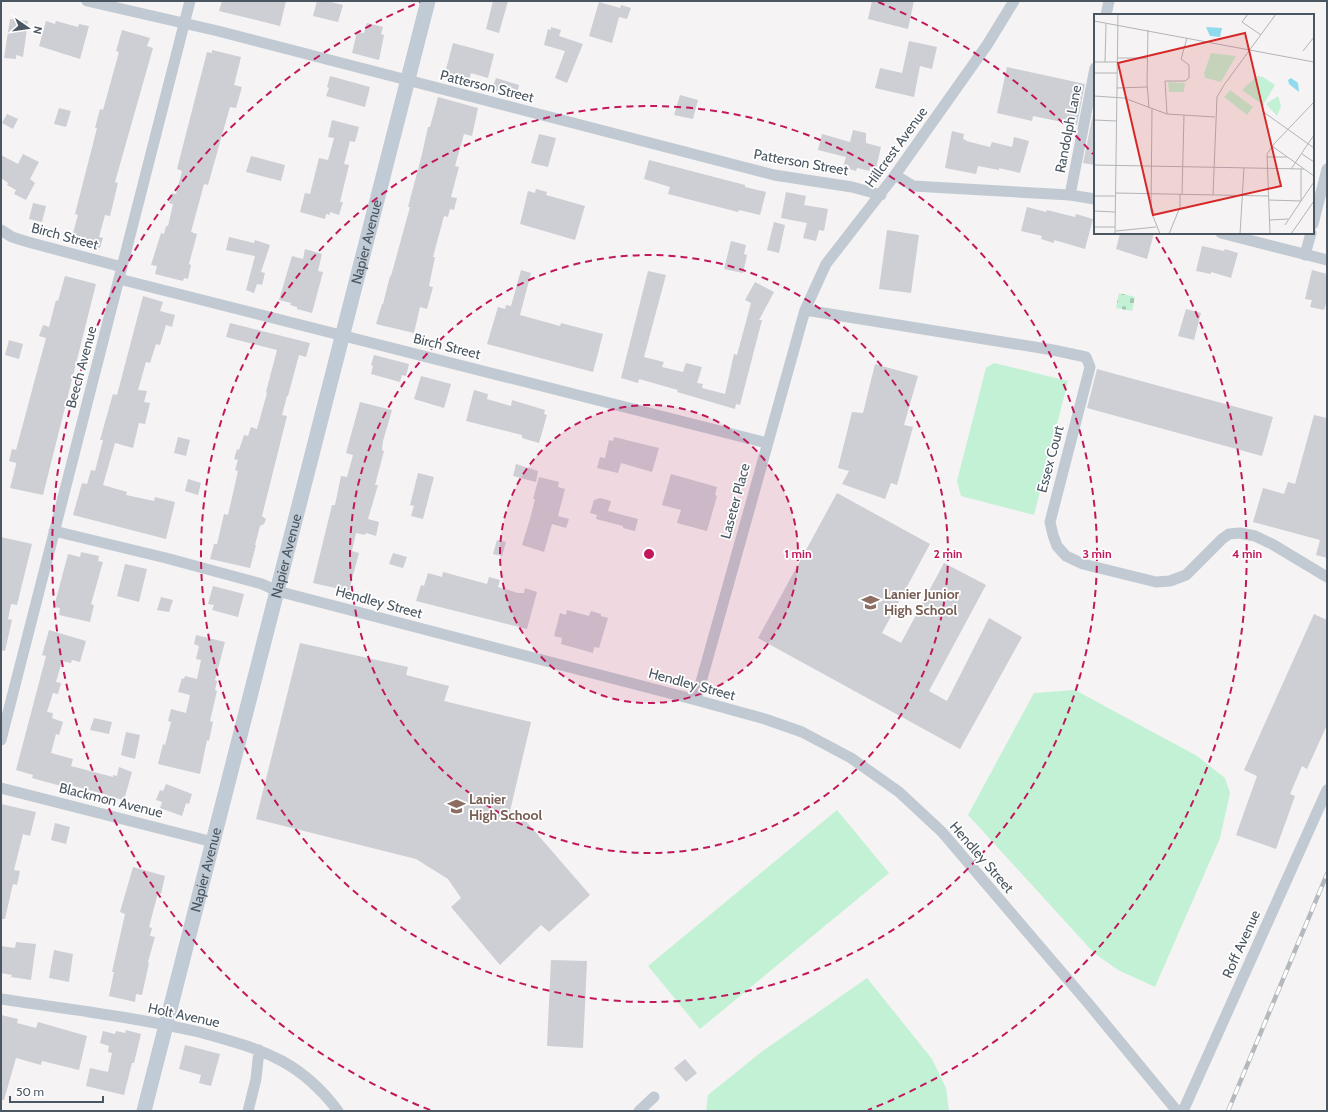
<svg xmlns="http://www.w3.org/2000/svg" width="1328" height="1112" font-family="Cabin,sans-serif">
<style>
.cemetery{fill:url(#cemetery-stones)}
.park{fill:#c3f1d5}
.building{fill:#cdcfd5}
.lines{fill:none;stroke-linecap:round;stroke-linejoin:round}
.street{stroke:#c1cad2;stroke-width:11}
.secondary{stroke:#c1cbd6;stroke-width:15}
.rail-casing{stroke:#b5b8bd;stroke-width:4.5}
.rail{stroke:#fff;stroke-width:3;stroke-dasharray:9;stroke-linecap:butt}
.ring{fill:none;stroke:#c2185b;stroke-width:2;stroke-dasharray:7 5}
.labels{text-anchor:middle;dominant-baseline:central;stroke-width:3.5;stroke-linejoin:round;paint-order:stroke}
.street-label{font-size:14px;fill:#4a5661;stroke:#fff}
.education-label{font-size:14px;font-weight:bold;fill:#785e54;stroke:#fff;text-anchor:start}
.inset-road{fill:none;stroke:#b1b4b9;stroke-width:1}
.view{fill:#d62828;fill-opacity:0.15;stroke:#d62828;stroke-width:2}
.inset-edge{fill:none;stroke:#4a5661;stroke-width:2}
.centre{fill:#c2185b;stroke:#fff;stroke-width:2}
.ring-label{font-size:12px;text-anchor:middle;font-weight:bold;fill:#c2185b;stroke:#fff;stroke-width:3.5;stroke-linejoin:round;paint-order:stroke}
</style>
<defs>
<pattern id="cemetery-stones" width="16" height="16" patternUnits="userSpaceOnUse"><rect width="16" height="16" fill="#c3f1d5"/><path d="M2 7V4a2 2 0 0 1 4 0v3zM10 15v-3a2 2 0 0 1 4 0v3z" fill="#a0c6b0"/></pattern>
</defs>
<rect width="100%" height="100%" fill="#f5f3f3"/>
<path class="cemetery" d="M1119 293 1135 297 1132 311 1116 308Z"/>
<path class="park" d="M994 363 1068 381 1034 515 961 496 957 481 986 368Z
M1075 690 1197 756 1225 778 1230 793 1220 838 1155 987 1118 970 1094 953 968 815 1034 693Z
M837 810 889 873 700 1029 648 966Z
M867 978 932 1059 946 1088 949 1111H706L708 1095 760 1053Z"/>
<path class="building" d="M222 1H286L280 26 219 11Z
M317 1H327L343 5 338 22 313 16Z
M493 1H508L499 33 486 29Z
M872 1H914L908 29 868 19Z
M599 2 620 8 621 5 631 8 627 19 619 17 612 43 589 36Z
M10 19 28 21 23 57 16 55V59L4 58Z
M46 21 55 24 56 21 78 27 79 24 89 26 80 59 39 46Z
M367 23 383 27 381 34 384 35 379 60 352 53 357 32 364 33Z
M551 27 561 30 559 36 583 44 567 83 555 78 565 51 544 45 548 29 551 30Z
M122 30 150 38 147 46 153 48 115 182 118 183 110 216 105 215 99 237 103 238 100 248 71 240 78 215 75 214 97 128H95L100 109 103 110 119 52 116 51Z
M909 41 937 47 932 69 920 66 914 97 875 88 880 68 902 73Z
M453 43 494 54 488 78 471 73 468 84 457 81 459 76 445 73Z
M212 50 241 57 234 85 242 87 236 108 230 107 208 185 204 184 191 232 197 234 189 264 191 265 188 279 184 278 183 281 155 274 157 266 151 265 161 233 164 234 166 226H168L173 204 169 203 172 193 176 194 182 171 177 169 207 52 212 53Z
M1007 67 1085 84 1077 125 1033 116 1032 121 997 113Z
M330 76 370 87 365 107 326 96 329 88 327 87Z
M496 78 519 85 516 97 492 90Z
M680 95 698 100 693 119 674 115Z
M438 97 478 108 472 136 464 134 455 166 459 167 451 197 457 198 454 210 450 209 448 217 444 216 433 257H435L429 286 433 287 427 309 420 307 414 333 376 324 382 304H383L390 276H391L410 207H408L422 154 428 127H430Z
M1095 104V165L1083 163Z
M59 108 71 111 66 127 54 124Z
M7 114 18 119 13 129 2 123Z
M332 120 359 127 355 142 350 141 344 164 349 165 340 202H343L339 215 330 212V215L326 214 325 219 300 212 305 193 310 194 319 158 328 160 334 138 328 137Z
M853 130 866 133V143L881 147 876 168 870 167V171L857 168 856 171 843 167 846 157 818 150 822 134 850 142Z
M952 131 964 134 963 139 966 140V141L990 147 992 142 1012 147 1014 137 1029 141 1020 173 999 168V170L978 166 976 174 945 168Z
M539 134 556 138 548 167 531 163Z
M23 154 39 162 30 179 35 183 26 200 14 194 16 190 7 185 8 183 1 178V155L18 164Z
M251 156 285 165 281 181 246 172Z
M649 160 745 185V187L766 192 760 215 739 210 738 212 668 194 670 187 644 179Z
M536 189 547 192 546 195 585 206 575 240 520 224 528 191 535 193Z
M786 192 806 196 804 205 828 209 824 231 819 230 816 241 803 238 807 223 781 218Z
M33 203 46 206 42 222 29 219Z
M1027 207 1046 212 1047 210 1075 217 1076 214 1093 219 1085 249 1054 240V243L1041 239 1042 236 1021 231Z
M774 222 785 225 779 253 767 250Z
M887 230 919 235 911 293 879 289Z
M1120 233H1154L1147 259 1116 249Z
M229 237 254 243 255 240 270 245 261 272 265 273 262 285 257 284 254 293 246 290 255 256 226 250Z
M731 241 746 245 744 254 747 255 743 273 724 269Z
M1202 246 1224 251 1225 249 1238 253 1231 278 1211 272V274L1196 271Z
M305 249 322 254 318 271 323 272 312 313 297 309V307L290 305 291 303 279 300 292 256 303 259Z
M521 270 531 273 520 315 560 326 561 323 603 334 593 372 487 344 498 307 505 309 506 305 511 306Z
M1312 270 1327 274V301L1324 310 1310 307 1312 300 1305 299Z
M648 271 666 275 644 357 664 362 662 367 683 372 686 363 702 367 697 383 703 384 702 388 725 394 734 354 737 355 751 303 745 300 755 282 774 292 759 320H762L740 405 736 404 735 409 677 392 678 390 639 379 638 383 621 378Z
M65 276 96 284 43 495 10 488 16 465V463L9 461 12 449 16 450 46 338 39 336 43 325 49 327 56 300 58 301Z
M143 296 163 302 160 311 175 315 172 327 166 325 160 345 156 344 150 363 146 362 138 390 147 391 144 402 150 403 145 424 139 423 133 448 115 443 103 485 127 492 126 495 154 501 155 497 175 502 166 539 73 515 82 483 87 484 91 470 95 471 103 440H100L105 422 113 394 117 395Z
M1186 309 1201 313 1194 340 1178 336Z
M230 323 310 343 306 357 299 355 288 396H287L282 415 287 416 262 516 266 519 264 524 260 526 255 545H256L250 568 210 559 214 544H217L224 514 228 515 238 471 235 470 238 460 234 459 237 449 239 450 244 435 248 436 251 427 257 429 267 393 266 392 277 350 226 337Z
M9 340 23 344 19 359 5 355Z
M374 355 409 364 406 376 402 375 400 382 371 374 373 366 371 365Z
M875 364 918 376 904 425 913 427 897 485 891 483 885 499 842 484 849 471 838 468 852 412 863 413Z
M1097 369 1273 417 1262 456 1087 408Z
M421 376 451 384 444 408 414 399Z
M474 390 488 394 487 399 511 406 512 400 545 410 544 414 547 415 539 443 522 438V435L466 421Z
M360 402 392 410 383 441 382 450 384 451 375 485H378L368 519 379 522 376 536 366 533 365 535 356 533 352 551 359 553 349 591 313 583 332 505H335L341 476 347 477 353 455 346 453Z
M1314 415 1327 418V558L1316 555 1320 540 1253 522 1263 488 1284 494 1288 482 1295 484Z
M178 437 190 440 186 456 174 453Z
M614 437 659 448 652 472 621 463 618 473 597 468 600 457 605 458 609 440 613 441Z
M516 464 538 471 536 482 513 476Z
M418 473 434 477 423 519 411 516 414 506 410 505Z
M671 474 717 487 715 495 717 496 707 531 677 523 681 510 662 505Z
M539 477 559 482 558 487 565 489 558 516 569 519 566 528 552 524 544 552 522 545 530 519 535 499H533Z
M188 479 201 483 198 495 185 491Z
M837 493 930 544 882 633 901 643 944 563 986 585 929 691 947 701 989 618 1022 637 960 749 758 638Z
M600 498 611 501 608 511 638 519 635 531 623 528V526L596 519 597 515 590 513 594 500Z
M1 537 32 544 17 605 11 604 8 619 12 620 5 651 1 650Z
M497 540 506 542 502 556 493 554Z
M81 552 99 556 98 561 103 562 91 604 94 605 90 622 59 615 60 608 54 607 68 554 80 557Z
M393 553 407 557 403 568 389 564Z
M125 564 147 569 139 602 117 596Z
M443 572 487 584 489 577 500 580 498 587 518 593H524L525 588 537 592 527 629 416 601 421 585 424 586 428 573 442 577Z
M213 586 244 594 238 617 212 610 214 605 208 604Z
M161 597 173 600 169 612 157 610Z
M567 610 589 616 591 611 601 614V616L608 618 599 648 594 647 593 653 561 644 562 638 554 636 560 613 566 615Z
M1314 614 1327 620V725L1307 769 1302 766 1290 794 1295 796 1276 849 1236 835 1257 776 1244 770Z
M49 630 86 641 80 662 72 660 71 663 62 661 56 682 61 683 58 694 53 693 47 712 53 713 52 718 63 722 59 735 56 734 51 753 73 759 71 766 113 777V775L117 776 119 767 132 772 124 800 108 796V795L66 784 65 787 50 783 32 778 33 775 16 770 46 656 42 655Z
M196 635 225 642 215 680 217 681 215 690 217 691 210 721 213 722 209 741 207 740 200 774 158 764 163 744 165 745 171 722 168 721 171 709 186 713 190 695 178 692 182 678 184 679 185 676 197 679 201 660 196 659 199 646 194 644Z
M300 643 408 667 406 675 449 686 444 701 531 722 510 811 519 813 590 895 549 932 541 925 500 965 451 907 461 898 448 879 416 859 256 819Z
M94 718 112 722 109 734 90 730Z
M126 732 140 735 135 759 121 755Z
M166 784 192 794 189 804 186 803 182 816 160 808 162 802 156 800 160 790 163 791Z
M1 804 36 812 30 836 23 834 14 870 20 871 17 885 13 884 12 888 5 919H1Z
M55 823 70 827 66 844 51 840Z
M133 867 165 876 161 894 158 893 149 927 152 928 150 936 155 937 148 962 149 963 142 995 136 994 135 1002 109 996 114 972H112L125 914 120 912Z
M16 942 36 944 31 980 11 977 12 975 1 973V946L15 948Z
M54 950 73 954 69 982 49 978Z
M551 960 587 961 583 1048 547 1046Z
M1 1015 18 1019 17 1023 36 1028 38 1022 87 1036 79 1070 42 1061 41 1065 16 1058 4 1100H1Z
M126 1030 141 1034 134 1063H132L124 1095 86 1086 90 1068 108 1072 112 1053 108 1052 109 1046 100 1043 103 1031 115 1034 116 1031 125 1033Z
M185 1045 220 1054 211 1086 199 1083 201 1075 179 1069Z
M685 1059 697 1073 686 1082 674 1068Z"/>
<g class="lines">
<path class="street" d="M87 1 218 31 774 175 852 187 881 195
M1106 15 1109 1
M895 175 913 186 1070 195 1095 199
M1070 195 1095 68
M1313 224 1327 169
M1 230 12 237 28 242 122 267
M1221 233 1327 260
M1305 255 1311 233
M119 279 767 443
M805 310 1053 350 1086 357 1090 367 1050 522 1053 535 1057 546 1066 556 1083 564 1156 582 1170 581 1186 575 1222 539 1229 534 1240 533 1255 536 1272 544 1327 577
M54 531 166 558 262 584 277 591 696 700 765 719 802 732 851 758 899 792 942 832 1088 1003 1177 1111
M696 700 805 310 826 264 895 175 987 45 1014 1
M1 740 190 1
M1 788 213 842
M1 999C67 1009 134 1017 199 1032 228 1040 255 1047 282 1061 304 1073 323 1091 338 1111
M248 1111 256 1079 259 1050
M639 1111 654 1097
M1183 1111 1327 790"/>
<path class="secondary" id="s1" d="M144 1111 428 1"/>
<defs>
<path id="rail" d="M1228 1111 1327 874"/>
</defs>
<use href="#rail" class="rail-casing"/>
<use href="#rail" class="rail"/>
</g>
<circle cx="649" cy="554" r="149" fill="#c2185b" fill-opacity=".12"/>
<g class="ring">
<circle cx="649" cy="554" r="149"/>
<circle cx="649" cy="554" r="299"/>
<circle cx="649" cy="554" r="448"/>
<path d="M430 1110A598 598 0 0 1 420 2M878 2A598 598 0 0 1 1093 154M1156 237A598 598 0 0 1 868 1110"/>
</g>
<defs>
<symbol id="school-bare" viewBox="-9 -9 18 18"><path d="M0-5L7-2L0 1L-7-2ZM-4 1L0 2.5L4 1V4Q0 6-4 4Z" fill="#8d6e63" stroke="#fff" stroke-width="2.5" paint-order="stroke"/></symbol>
</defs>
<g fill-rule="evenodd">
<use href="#school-bare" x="858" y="590" width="25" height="25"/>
<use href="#school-bare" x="444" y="794" width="25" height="25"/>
</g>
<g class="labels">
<g class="street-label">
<text transform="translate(487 86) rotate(14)">Patterson Street</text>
<text transform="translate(1068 129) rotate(-79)">Randolph Lane</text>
<text transform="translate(896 147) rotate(-54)">Hillcrest Avenue</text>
<text transform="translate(801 162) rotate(10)">Patterson Street</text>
<text transform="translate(65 236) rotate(15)">Birch Street</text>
<text stroke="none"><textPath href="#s1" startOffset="897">Napier Avenue</textPath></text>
<text transform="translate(447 346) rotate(14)">Birch Street</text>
<text transform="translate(81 367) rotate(-75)">Beech Avenue</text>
<text transform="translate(1050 459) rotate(-75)">Essex Court</text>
<text transform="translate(735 501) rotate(-75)">Laseter Place</text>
<text stroke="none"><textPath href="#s1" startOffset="573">Napier Avenue</textPath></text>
<text transform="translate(379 602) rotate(15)">Hendley Street</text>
<text transform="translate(692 684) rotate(15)">Hendley Street</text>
<text transform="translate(111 800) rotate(14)">Blackmon Avenue</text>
<text transform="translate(982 857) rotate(49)">Hendley Street</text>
<text stroke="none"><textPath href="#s1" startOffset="249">Napier Avenue</textPath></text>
<text transform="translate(1241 944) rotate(-66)">Roff Avenue</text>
<text transform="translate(184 1015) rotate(12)">Holt Avenue</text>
</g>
<g class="education-label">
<text x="884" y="594">Lanier Junior<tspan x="884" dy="16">High School</tspan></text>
<text x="469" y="799">Lanier<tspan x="469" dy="16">High School</tspan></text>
</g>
</g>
<g transform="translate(1094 14)">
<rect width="220" height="220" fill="#f5f3f3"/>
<path d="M117 39 142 42 127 68 111 64 110 59ZM163 62 169 63 181 71 169 91 148 76ZM74 68 91 69 90 78H75ZM136 76 159 93 153 101 130 83ZM184 82 187 92 183 102 172 90Z" fill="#c3f1d5"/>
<path d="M112 13 128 14 126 23 116 22ZM197 64 204 69 205 78 195 70 194 66Z" fill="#90daee"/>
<path class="inset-road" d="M154 0 148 8 167 21M0 7 220 48M54 16 53 69 55 94M209 37 220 23M24 44H54M0 48H24M11 48 12 10M0 59H23M23 74 53 73M0 82 30 84 73 100 121 103M58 95 57 197 66 220M168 97 220 134M73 100 71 67H91L95 64V51L87 45 93 24M0 106 23 107M178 132 220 162M208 140 220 148M173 143H193M0 151 210 155M197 155 220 121M22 179 174 182M88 180 90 101M119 181 123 83 130 71 182 0M0 182H21M175 186 207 187 220 168M0 197 21 198M176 206 194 205M191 211 207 187V155M0 213H21M22 217 62 213M21 220 24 0M75 220 86 193V180M146 220 150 154M176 220 173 140 180 130 220 88M197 220 220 187"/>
<path class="view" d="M151 19 187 172 59 201 24 49Z"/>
<rect width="220" height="220" class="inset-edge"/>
</g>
<circle cx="649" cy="554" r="6" class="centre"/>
<g class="ring-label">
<text x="798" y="558">1 min</text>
<text x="948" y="558">2 min</text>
<text x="1097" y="558">3 min</text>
<text x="1247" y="558">4 min</text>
</g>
<rect width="1328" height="1112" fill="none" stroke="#4a5661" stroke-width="4"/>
<g transform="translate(28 28) rotate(103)" stroke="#ffffff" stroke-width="3" paint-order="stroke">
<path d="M0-3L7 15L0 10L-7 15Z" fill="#4a5661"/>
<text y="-6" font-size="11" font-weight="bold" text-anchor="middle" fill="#4a5661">N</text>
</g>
<path d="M10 1096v6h93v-6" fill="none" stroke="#4a5661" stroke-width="2"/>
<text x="16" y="1096" font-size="12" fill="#4a5661" stroke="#ffffff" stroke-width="3" paint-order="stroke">50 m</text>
</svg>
